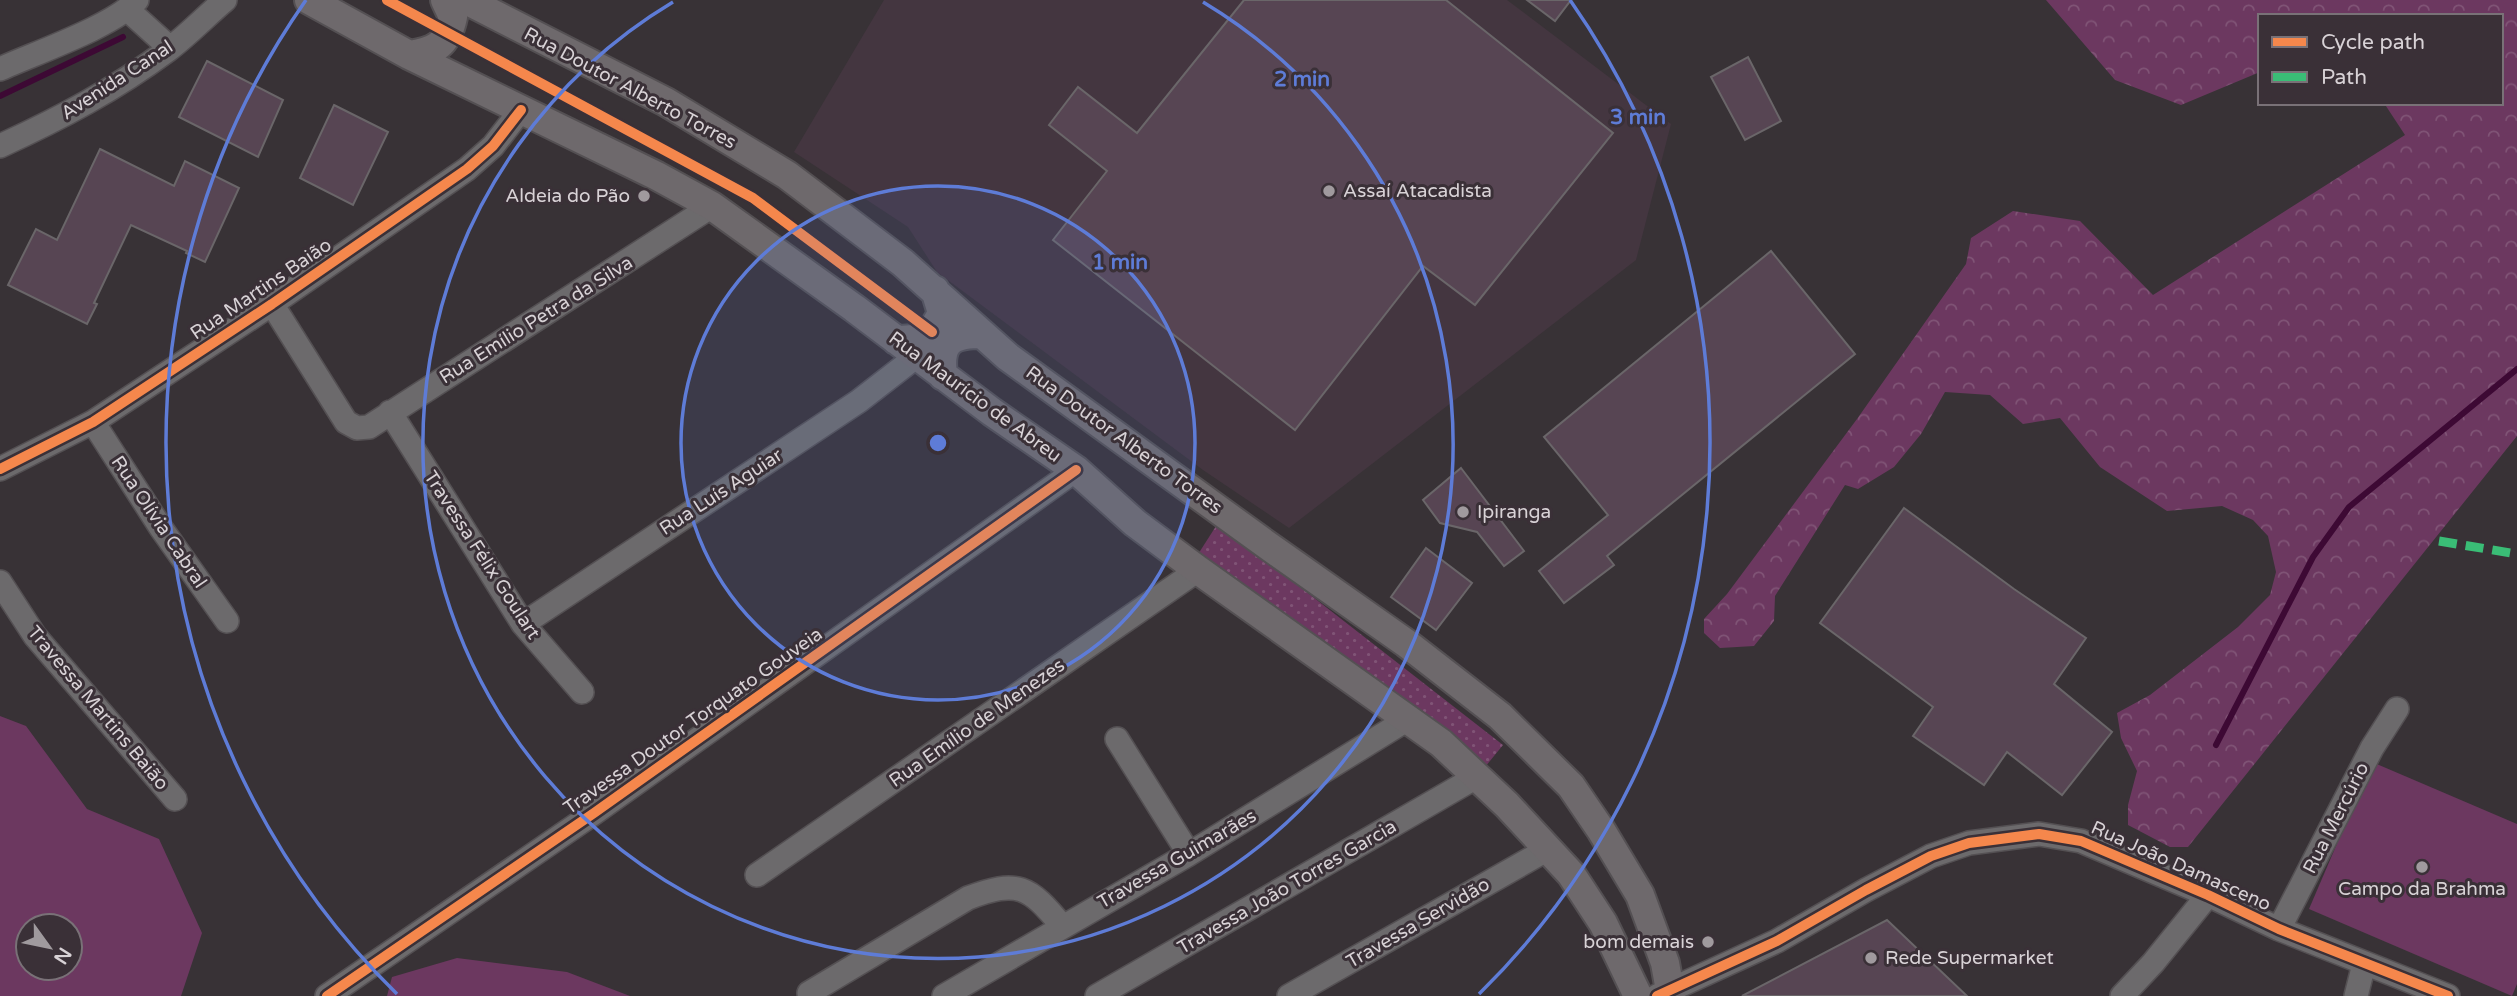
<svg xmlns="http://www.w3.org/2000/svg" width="2517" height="996" font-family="'Varela Round',sans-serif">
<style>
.built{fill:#443640}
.grass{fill:#6c3860;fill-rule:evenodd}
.forest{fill:url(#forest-crowns)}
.park{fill:url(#park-dots)}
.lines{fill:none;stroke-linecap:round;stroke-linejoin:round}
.stream{stroke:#3d0934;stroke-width:6}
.building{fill:#574553;stroke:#6a6669;stroke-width:2}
.minor-casing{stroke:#545053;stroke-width:26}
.major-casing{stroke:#545053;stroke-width:32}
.minor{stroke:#6c6a6c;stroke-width:23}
.major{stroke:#6e696c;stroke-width:28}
.quiet{stroke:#3abd76;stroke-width:9;stroke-dasharray:18 9;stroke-linecap:butt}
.cycleway-casing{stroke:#3a3037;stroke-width:15}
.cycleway{stroke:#f5874c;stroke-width:10}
.ring{fill:none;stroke:#5e7cd7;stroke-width:3.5}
.poi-dot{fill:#a09a9e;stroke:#3a3037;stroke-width:2.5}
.labels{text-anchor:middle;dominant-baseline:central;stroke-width:6;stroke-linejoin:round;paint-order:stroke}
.street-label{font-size:19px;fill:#d8d2d6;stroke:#3a3037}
.poi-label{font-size:19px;fill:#d8d2d6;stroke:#3a3037;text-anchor:start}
.centre{fill:#5e7cd7;stroke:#3a3037;stroke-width:3.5}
.ring-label{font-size:21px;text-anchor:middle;font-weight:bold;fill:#5e7cd7;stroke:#3a3037;stroke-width:6;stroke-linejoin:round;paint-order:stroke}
</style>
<defs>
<pattern id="forest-crowns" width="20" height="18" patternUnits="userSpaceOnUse" patternTransform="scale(1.75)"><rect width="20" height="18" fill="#6c3860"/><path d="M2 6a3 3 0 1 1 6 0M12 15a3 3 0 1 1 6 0" fill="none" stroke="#805476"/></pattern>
<pattern id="park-dots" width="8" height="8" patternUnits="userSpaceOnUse" patternTransform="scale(1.75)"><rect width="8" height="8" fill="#6c3860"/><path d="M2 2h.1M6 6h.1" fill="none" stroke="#805476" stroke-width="1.8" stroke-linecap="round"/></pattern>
</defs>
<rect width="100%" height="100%" fill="#383236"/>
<path class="built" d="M884 0H1507L1671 124 1636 260 1289 528 1203 470 937 272 908 227 794 152Z"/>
<path class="grass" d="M0 716 26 726 87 809 159 839 202 933 181 996H0ZM28 926H70V968H28Z
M2372 762 2517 824V984L2512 996 2309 909Z
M457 958 567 972 630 996H387L392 977Z"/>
<path class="forest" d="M2046 0H2517V436L2188 847H2170L2128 825V805L2137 771 2121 738 2117 713 2150 695 2238 627 2270 595 2276 572 2268 536 2253 520 2222 506 2167 511 2100 467 2060 418 2023 424 1990 395 1945 392 1921 434 1894 467 1858 489 1845 485 1775 596 1774 621 1754 646 1720 648 1704 633V619L1727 594 1857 419 1966 264 1971 238 2013 211 2080 221 2153 295 2405 135 2384 103H2501V16H2260V72L2181 105 2115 80Z"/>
<path class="park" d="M1218 523 1503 745 1485 767 1195 559Z"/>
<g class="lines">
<path class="stream" d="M0 96 123 37
M2216 745 2313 557 2349 507 2517 369"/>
</g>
<path class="building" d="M1244 0H1446L1613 133 1475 305 1423 266 1295 430 1053 240 1107 171 1049 125 1078 87 1137 133Z
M1527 0H1571L1555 21Z
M1748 57 1781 121 1745 140 1711 77Z
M207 61 283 100 258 157 179 117Z
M334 105 388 132 353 205 300 178Z
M100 149 174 186 185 161 239 188 205 262 186 253 187 251 131 225 94 303 97 304 87 324 8 285 36 229 57 240Z
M1771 251 1855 354 1607 556 1614 565 1564 603 1539 571 1608 515 1544 437Z
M1461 468 1524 551 1504 566 1477 532 1440 523 1423 500Z
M1904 508 2014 589 2086 638 2054 684 2112 732 2062 795 2007 752 1984 785 1913 736 1933 707 1820 623Z
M1426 548 1472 583 1436 630 1391 597Z
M1887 920 1967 996H1742Z"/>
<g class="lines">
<defs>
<path id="minor" d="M128 10 170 48
M0 69C35 53 114 26 137 0
M0 146C61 118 114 90 168 50 188 35 206 16 225 0
M272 304 346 422 357 428 369 427 712 206
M390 412 523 624 582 692
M93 422 161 528 227 621
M0 469 93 422 272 304 467 169 493 146 521 110
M0 582 35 636 175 799
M523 624 859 401 917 356
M1117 739 1189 854
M757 875 1198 570
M2279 929 2372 748 2397 709
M809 993 968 898C1018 879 1029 886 1062 926
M327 996 594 813 1076 470
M944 996 1189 854 1408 719
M1097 996 1478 776
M1289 996 1548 849
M1657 996 1777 941 1866 890 1931 856 1969 843 2039 834 2081 841 2208 895 2279 929 2448 996
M2122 996 2153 963 2208 895
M2356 996 2364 964"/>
<path id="major" d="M309 0 409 55 657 176 712 206 854 308 992 412 1076 470 1135 523 1198 570 1441 743 1507 805 1571 874 1603 923 1638 996
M466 0 666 102 787 175 903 263 1008 357 1267 545 1406 643 1500 716 1571 786 1601 830 1640 895 1665 963 1671 996
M409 55C436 51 447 45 453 17L445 0
M896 340C925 339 928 340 942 313L935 290
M943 376C939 343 949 334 982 334"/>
</defs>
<use href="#minor" class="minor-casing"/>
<use href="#major" class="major-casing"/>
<use href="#minor" class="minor"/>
<use href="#major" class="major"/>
<path class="quiet" d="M2439 541 2517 554"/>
<defs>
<path id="cycleway" d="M387 0 753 198 932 332
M0 469 93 422 272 304 467 169 493 146 521 110
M327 996 594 813 1076 470
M1657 996 1777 941 1866 890 1931 856 1969 843 2039 834 2081 841 2208 895 2279 929 2448 996"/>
</defs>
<use href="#cycleway" class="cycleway-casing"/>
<use href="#cycleway" class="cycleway"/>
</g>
<circle cx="938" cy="443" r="257" fill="#5e7cd7" fill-opacity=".12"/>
<g class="ring">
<circle cx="938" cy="443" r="257"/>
<path d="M1203 2A515 515 0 1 1 673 2"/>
<path d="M397 994A772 772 0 0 1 306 0M1570 0A772 772 0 0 1 1479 994"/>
</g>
<g class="poi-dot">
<circle cx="1329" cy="191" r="7"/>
<circle cx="644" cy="196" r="7"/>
<circle cx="1463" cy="512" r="7"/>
<circle cx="2422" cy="867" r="7"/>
<circle cx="1708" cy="942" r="7"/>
<circle cx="1871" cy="958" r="7"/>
</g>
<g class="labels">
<g class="street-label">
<text transform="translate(117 80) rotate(-33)">Avenida Canal</text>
<text transform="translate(630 88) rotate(28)">Rua Doutor Alberto Torres</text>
<text transform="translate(261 289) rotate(-34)">Rua Martins Baião</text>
<text transform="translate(536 320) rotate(-32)">Rua Emílio Petra da Silva</text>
<text transform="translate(975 397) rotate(36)">Rua Maurício de Abreu</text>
<text transform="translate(1124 440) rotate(36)">Rua Doutor Alberto Torres</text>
<text transform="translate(721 492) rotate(-33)">Rua Luís Aguiar</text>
<text transform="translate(159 522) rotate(56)">Rua Olívia Cabral</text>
<text transform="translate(482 555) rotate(57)">Travessa Félix Goulart</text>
<text transform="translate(98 708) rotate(50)">Travessa Martins Baião</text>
<text transform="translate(693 721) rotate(-35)">Travessa Doutor Torquato Gouveia</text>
<text transform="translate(977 723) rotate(-35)">Rua Emílio de Menezes</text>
<text transform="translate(2336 818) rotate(-63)">Rua Mercúrio</text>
<text transform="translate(1177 859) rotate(-30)">Travessa Guimarães</text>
<text transform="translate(2181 866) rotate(24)">Rua João Damasceno</text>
<text transform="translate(1287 887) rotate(-30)">Travessa João Torres Garcia</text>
<text transform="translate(1418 923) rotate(-30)">Travessa Servidão</text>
</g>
<g class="poi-label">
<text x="1343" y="191">Assaí Atacadista</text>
<text x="630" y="196" text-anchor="end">Aldeia do Pão</text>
<text x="1477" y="512">Ipiranga</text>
<text x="2422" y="889" text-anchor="middle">Campo da Brahma</text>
<text x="1694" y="942" text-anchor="end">bom demais</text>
<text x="1885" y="958">Rede Supermarket</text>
</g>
</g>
<circle cx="938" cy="443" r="10" class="centre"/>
<g class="ring-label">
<text x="1302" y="86">2 min</text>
<text x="1638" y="124">3 min</text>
<text x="1120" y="269">1 min</text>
</g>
<rect x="2258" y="14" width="245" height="91" fill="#3a3037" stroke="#797177" stroke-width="2"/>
<rect x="2272" y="37" width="35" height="10" fill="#f5874c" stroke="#797177" stroke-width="2"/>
<text x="2321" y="49" font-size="21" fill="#d8d2d6">Cycle path</text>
<rect x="2272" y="72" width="35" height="10" fill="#3abd76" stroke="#797177" stroke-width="2"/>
<text x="2321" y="84" font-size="21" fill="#d8d2d6">Path</text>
<g transform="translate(49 947) rotate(123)"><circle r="33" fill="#3a3037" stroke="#797177" stroke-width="2"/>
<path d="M0-5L12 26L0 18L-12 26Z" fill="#a09a9e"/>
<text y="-10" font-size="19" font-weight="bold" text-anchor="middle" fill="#d8d2d6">N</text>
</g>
</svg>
